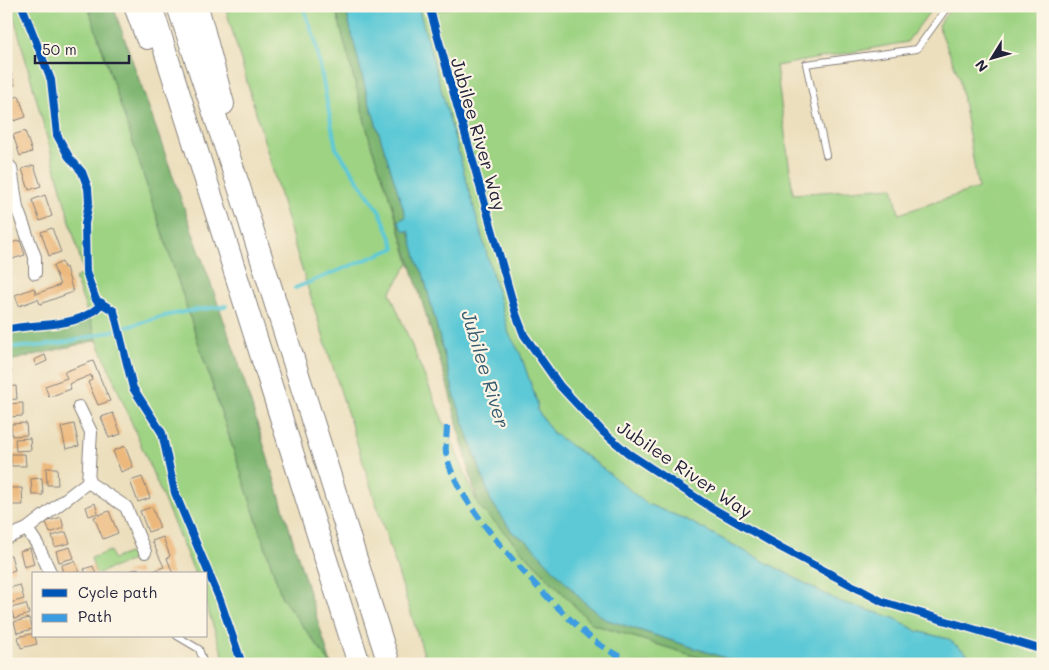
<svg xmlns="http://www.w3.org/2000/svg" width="1049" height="670" font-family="Mali,sans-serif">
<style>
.green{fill:#9ed383;stroke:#607a5f}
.forest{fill:#7eb571;stroke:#506c56}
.water{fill:#5dc9d6;stroke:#407688}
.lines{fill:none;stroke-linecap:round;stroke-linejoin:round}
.stream{stroke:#5dc9d6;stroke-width:4}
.building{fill:#ecb87b}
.lane-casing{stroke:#87807c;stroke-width:8}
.street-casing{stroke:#87807c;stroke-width:14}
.highway-casing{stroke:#87807c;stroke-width:24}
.lane{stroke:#fff;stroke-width:6}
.street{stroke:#fff;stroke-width:12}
.highway{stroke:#fff;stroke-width:22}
.quiet{stroke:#3c9ce2;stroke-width:6;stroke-dasharray:12 6;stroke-linecap:butt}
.cycleway-casing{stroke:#fcf5e5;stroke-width:11}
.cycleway{stroke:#0057b8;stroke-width:8}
.labels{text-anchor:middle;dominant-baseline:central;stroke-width:4.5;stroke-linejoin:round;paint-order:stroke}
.street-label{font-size:18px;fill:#22223b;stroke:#fcf5e5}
.water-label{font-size:19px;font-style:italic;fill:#375c71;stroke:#fcf5e5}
</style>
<rect width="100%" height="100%" fill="#fcf5e5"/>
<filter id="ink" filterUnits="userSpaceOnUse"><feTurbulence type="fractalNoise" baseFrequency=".02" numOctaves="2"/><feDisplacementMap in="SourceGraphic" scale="10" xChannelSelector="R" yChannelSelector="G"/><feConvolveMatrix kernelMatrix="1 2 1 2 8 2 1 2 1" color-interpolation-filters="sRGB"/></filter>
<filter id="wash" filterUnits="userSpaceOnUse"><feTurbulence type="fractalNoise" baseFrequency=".0096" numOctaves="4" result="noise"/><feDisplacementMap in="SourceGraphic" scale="20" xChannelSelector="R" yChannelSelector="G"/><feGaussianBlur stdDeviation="1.12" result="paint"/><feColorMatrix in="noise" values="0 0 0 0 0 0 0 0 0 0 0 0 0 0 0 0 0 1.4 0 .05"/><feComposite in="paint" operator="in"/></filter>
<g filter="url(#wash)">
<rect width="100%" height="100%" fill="#ecdfbd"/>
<path class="green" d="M11 6H88L282 598 331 664H226L206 605V574H195L97 340 75 278 84 273Z
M225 6H335L372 148 391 200 409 263 390 293 478 505 592 624 720 664H427L298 257Z
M418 6H436L438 10 467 6H934L907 42 776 66 793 194 893 187 899 214 978 188 959 77 938 25 953 6H1043V664H987L973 658 948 639 917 631 894 618 838 601 685 519 647 504 596 463 553 433 537 410V402L520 353 509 334Z
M110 551 113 559 128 553 138 558 96 574 91 558Z"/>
<path class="forest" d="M88 6H113L237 358 331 664 282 598Z
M335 6H345L367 95 406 217 398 221C418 237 411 253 423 273L455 397 491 501 513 533 527 541 582 600 605 619 744 664H720L592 624 478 505 448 387 391 200 372 148Z
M89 316 97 340 6 362V334L54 327Z"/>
<path class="water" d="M345 6H418L509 334 520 353 537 402V410L553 433 596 463 647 504 685 519 838 601 894 618 917 631 948 639 973 658 987 664H744L605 619 582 600 527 541 513 533 491 501 455 397 423 273 418 264 409 231H404L398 221 406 217 367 95Z"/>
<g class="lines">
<path class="stream" d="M295 288 395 248 381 214 336 148 315 40 303 6
M6 346C52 352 120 328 165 316 184 311 206 309 226 306"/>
</g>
<g id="blocks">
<path class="building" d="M8 64 15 85 6 88V65Z
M19 96 26 117 14 121 7 100Z
M25 131 32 152 20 156 13 135Z
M34 165 41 186 29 190 22 169Z
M45 195 52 216 40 221 32 200Z
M52 228 61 252 49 256 41 232Z
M20 240 25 255 6 261V245Z
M62 262 64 268 66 267 73 292 40 304 38 299 19 306 15 295 34 288 36 294 60 285 53 266Z
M45 355 47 361 36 366 34 360Z
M93 361 110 401 98 405 88 382 92 380 91 375 69 384 71 389 49 397 45 386 67 378 64 372Z
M11 369 12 382 6 383V370Z
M16 386 17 399 6 400V387Z
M23 403V416L6 417V404Z
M113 413 121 434 109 438 101 417Z
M26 423 27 435 12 436 11 424Z
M74 424 79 446 66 449 61 427Z
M30 438 31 450 16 451 15 439Z
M125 446 133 467 121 472 113 451Z
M11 454H25L26 466H11Z
M46 468H57L58 485H47Z
M142 477 150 498 138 502 130 481Z
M42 478 43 495H32L31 479Z
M9 488H22L23 505H10Z
M95 503 98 513 89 516 86 507Z
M152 507 160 528 148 532 140 511Z
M109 511 118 533 103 539 94 517Z
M61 517 64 528 50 533 46 522Z
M66 532 70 543 55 547 52 536Z
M163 537 170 556 167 558 173 574H146L164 567 152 541Z
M70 547 74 558 59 562 56 551Z
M30 548 34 564 24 567 20 551Z
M11 555 15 570 6 573V556Z
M75 561 79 572 63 574 61 565Z
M93 566 96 574H86L84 569Z
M138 568 140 574H123Z
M20 585 24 599 10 603 6 589Z
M26 604 29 614 14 619 11 608Z
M29 618 33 629 17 633 14 622Z
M34 633 37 644 21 648 18 637Z"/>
</g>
</g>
<g filter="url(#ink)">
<use href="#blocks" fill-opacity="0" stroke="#87807c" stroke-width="1"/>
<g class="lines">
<defs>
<path id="lane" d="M826 155 806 64 917 49 948 6
M177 636 199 649 204 664"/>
<path id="street" d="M6 163 11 168 17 208 35 257V273
M79 407 91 432 88 482 126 507 145 552
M27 529 37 544 51 574
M6 538 27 529 88 482"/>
<path id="highway" d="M135 6 147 38
M151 6 359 664
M178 6 239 187 389 664
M197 6 223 104"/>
</defs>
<use href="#lane" class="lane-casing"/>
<use href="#street" class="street-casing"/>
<use href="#highway" class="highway-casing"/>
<use href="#lane" class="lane"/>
<use href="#street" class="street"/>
<use href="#highway" class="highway"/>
<path class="quiet" d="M447 426C447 435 445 444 446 453 455 507 551 604 593 640 605 649 619 656 632 664"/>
<defs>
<path id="cycleway" d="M22 6 51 80 57 135 69 157 82 172 88 188 89 202 85 224 86 272 96 300 114 311 133 388 162 433 175 493 220 600 242 664
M429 6 516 314 524 335 560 386 603 432 628 453 712 508 778 546 883 602 1043 650
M6 330C36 322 80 330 102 303"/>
</defs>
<use href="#cycleway" class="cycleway-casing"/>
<use href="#cycleway" class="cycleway"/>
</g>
</g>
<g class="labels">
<g class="street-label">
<text transform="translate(479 134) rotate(74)">Jubilee River Way</text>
<text transform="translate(685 469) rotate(34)">Jubilee River Way</text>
</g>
<g class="water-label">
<text transform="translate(486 369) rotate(73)">Jubilee River</text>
</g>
</g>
<rect width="1049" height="670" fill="none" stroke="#fcf5e5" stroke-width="25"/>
<rect x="32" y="572" width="175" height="65" fill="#fcf5e5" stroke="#a5a1a1"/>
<rect x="42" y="589" width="25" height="8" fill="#0057b8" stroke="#a5a1a1"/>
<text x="78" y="598" font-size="15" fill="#22223b">Cycle path</text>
<rect x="42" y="614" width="25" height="8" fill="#3c9ce2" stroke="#a5a1a1"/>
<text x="78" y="622" font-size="15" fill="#22223b">Path</text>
<g transform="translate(992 58) rotate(233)" stroke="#fcf5e5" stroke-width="4" paint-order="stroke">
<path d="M0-4L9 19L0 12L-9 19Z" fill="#22223b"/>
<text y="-8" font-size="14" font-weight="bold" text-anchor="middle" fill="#22223b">N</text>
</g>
<path d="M35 55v8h94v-8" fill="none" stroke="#22223b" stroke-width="2.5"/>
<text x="42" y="55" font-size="15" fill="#22223b" stroke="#fcf5e5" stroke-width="4" paint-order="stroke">50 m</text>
</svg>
